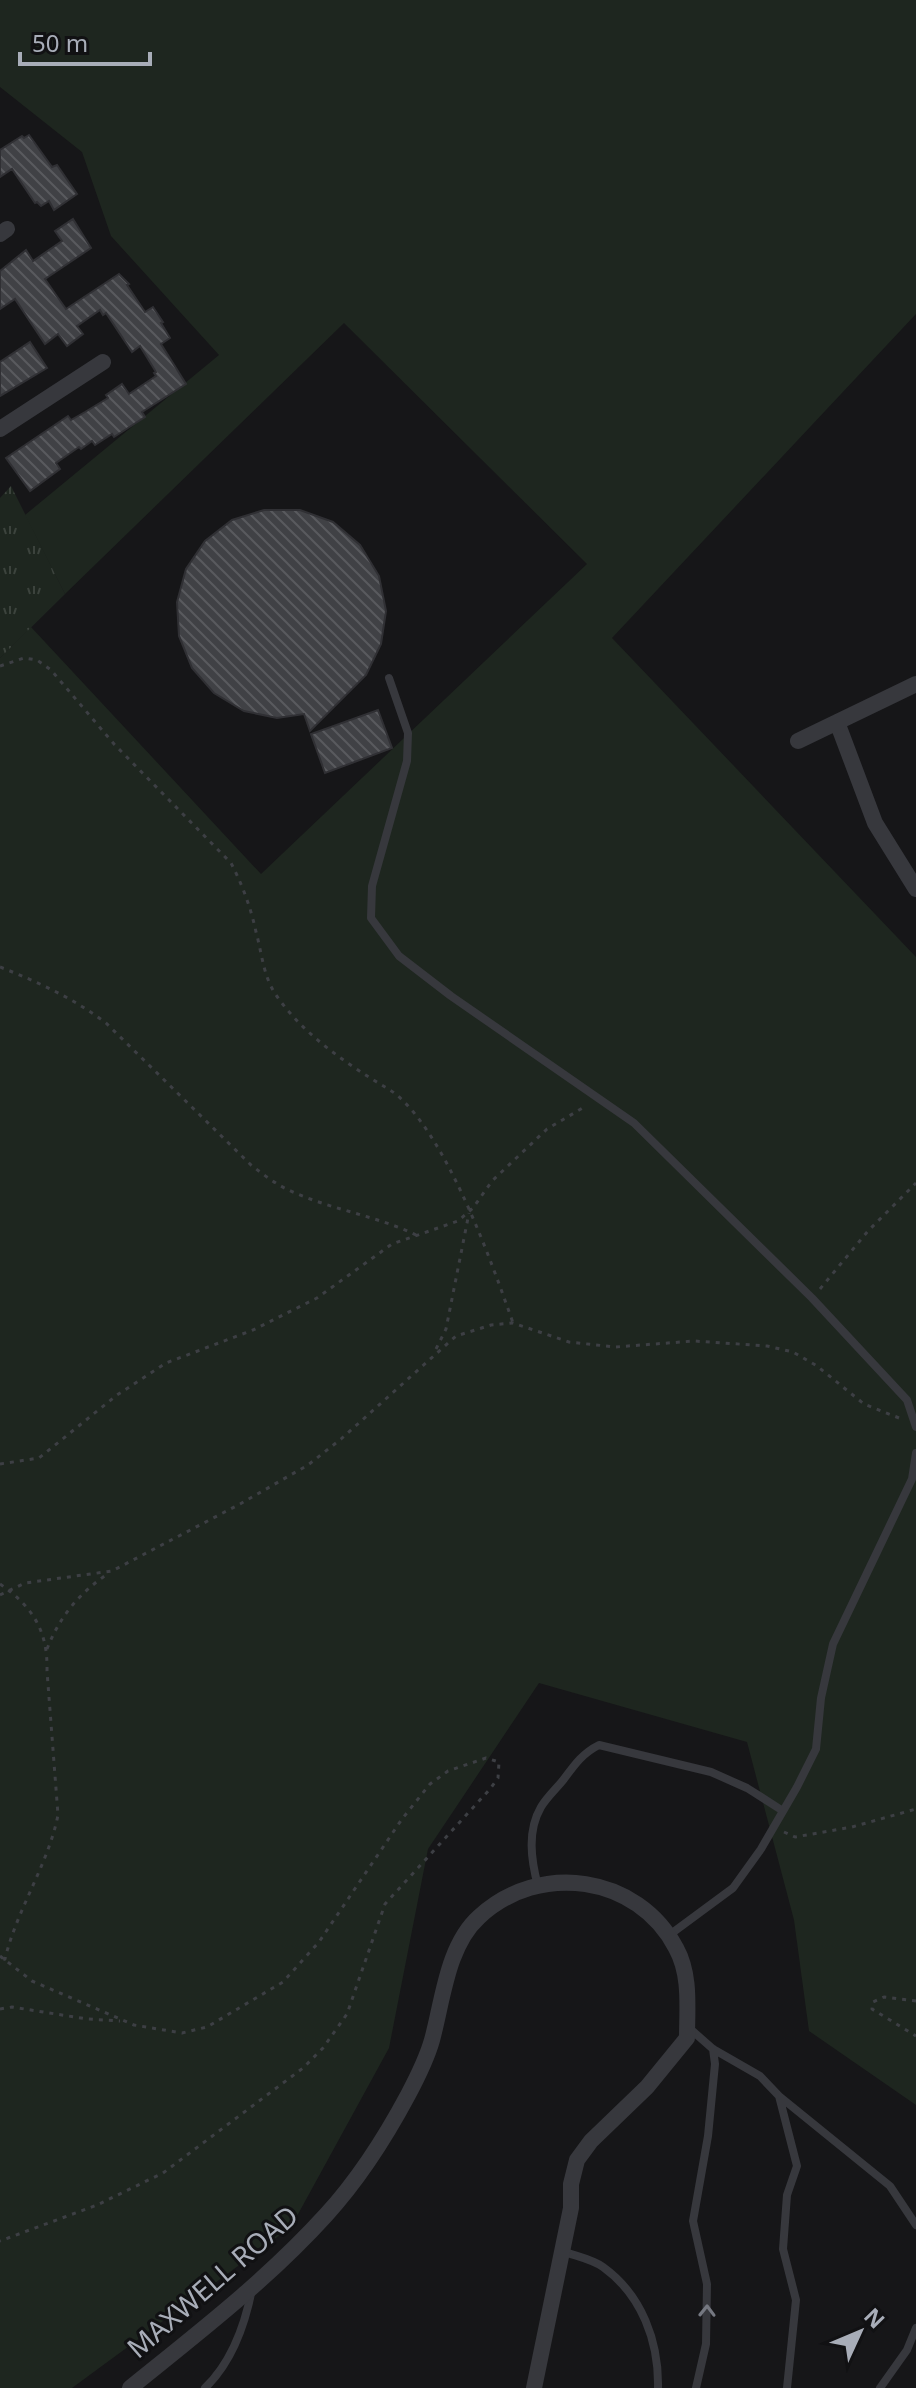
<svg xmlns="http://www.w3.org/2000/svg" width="916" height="2388" font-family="'Noto Sans',sans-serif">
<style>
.grass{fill:#1e261f}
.park{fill:url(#park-tufts)}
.building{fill:url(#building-back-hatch);stroke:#303034;stroke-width:2}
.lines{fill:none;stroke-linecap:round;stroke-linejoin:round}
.path{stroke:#3d3f44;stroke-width:3;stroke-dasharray:4 6;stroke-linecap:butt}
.lane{stroke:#37383d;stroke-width:8}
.street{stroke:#37383d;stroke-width:16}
.oneway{stroke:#757881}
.labels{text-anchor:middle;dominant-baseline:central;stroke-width:6;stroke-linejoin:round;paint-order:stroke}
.street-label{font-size:28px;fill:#a8adb8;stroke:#111113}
</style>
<defs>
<pattern id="park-tufts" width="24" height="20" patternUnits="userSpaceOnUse" patternTransform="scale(2)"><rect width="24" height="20" fill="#1e261f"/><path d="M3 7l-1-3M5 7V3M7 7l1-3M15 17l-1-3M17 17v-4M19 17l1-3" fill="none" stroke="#3c433d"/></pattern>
<pattern id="building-back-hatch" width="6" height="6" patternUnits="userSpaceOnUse" patternTransform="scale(2)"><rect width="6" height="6" fill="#404145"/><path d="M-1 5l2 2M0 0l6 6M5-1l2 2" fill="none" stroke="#595a5e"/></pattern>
</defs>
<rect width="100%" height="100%" fill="#161618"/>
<path class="grass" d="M0 0H916V314L612 638 916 957V2105L809 2031 794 1920 747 1742 539 1683 428 1849 389 2048 291 2227 72 2388H0V658L31 627 261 874 587 564 344 323 65 594 25 515 219 355 111 236 82 152 0 87Z"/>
<path class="park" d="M11 486 65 594 0 658V498Z"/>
<path class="building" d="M29 135 52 167 57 165 77 194 54 210 49 201 41 206 37 202 35 203 12 169 0 177V150L22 136 24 138Z
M73 219 91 248 45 279 56 295 66 309 119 274 129 284 127 285 145 312 153 307 163 322 161 323 170 338 161 344 186 384 142 412 145 417 114 437 112 434 95 445 92 441 81 449 79 447 56 463 60 469 30 491 6 458 68 416 71 420 85 412 108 398 106 395 122 384 129 394 156 376 154 373 156 372 140 346 132 352 106 313 103 315 100 310 77 326 83 334 67 346 58 334 45 344 15 299 0 309V271L26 250 33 261 62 241 55 231Z
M30 342 47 368 0 396V362Z
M264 510H300L333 522 360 545 379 576 386 611 381 644 366 675 310 731 304 714 277 718 244 711 214 693 192 668 179 636 177 602 186 569 205 541 232 520Z
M378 710 392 748 325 773 311 734Z"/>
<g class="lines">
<path class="path" d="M0 666 24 658 37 660 51 670 114 744 231 863C242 884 251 908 256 932 262 953 263 976 276 995 300 1030 337 1057 372 1079 381 1085 390 1089 398 1096 448 1140 491 1260 513 1323
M0 967C38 982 73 998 106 1023L251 1165C264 1175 278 1186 293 1192 333 1210 377 1216 416 1235
M820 1289 868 1231 916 1183
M436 1349 446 1329 469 1213
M0 1464 39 1458 117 1395 166 1363 253 1330 317 1298 392 1244 458 1221 473 1208 492 1181 547 1129 586 1106
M0 1584C33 1607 48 1631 47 1671L58 1815C48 1865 17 1909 5 1959L0 1961
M0 1595 25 1583 112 1571 240 1504 308 1465 341 1439 456 1336 491 1325 513 1323 569 1342 615 1347 694 1341 767 1346 793 1352 817 1366 864 1404 899 1418
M47 1649C60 1616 79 1593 109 1573
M784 1832 795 1837 852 1827 916 1809
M0 1956 32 1981 134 2025 182 2033 207 2027 283 1982 319 1942 402 1819 430 1784 448 1771 486 1758 499 1762 498 1778 490 1789 385 1904 347 2014 323 2048 303 2068 163 2173 97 2205 0 2241
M916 2001 884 1997 873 2002 872 2009 916 2036
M0 2009 12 2007 87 2019 120 2021"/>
<path class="lane" d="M389 678 408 733 407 761 372 886 371 918 399 956 451 996 634 1123 812 1298 907 1400 916 1427
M538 1886C531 1860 527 1831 541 1807 547 1797 557 1788 564 1779 575 1764 583 1753 599 1745L711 1772 747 1788 783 1811
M668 1936 733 1888 761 1849 797 1787 816 1749 821 1698 833 1644 912 1479 916 1453
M688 2027 713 2049 760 2076 779 2096 797 2166 787 2195 783 2249 796 2300 787 2388
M779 2096 890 2186 916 2225
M562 2251C575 2256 592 2259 603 2267 642 2295 659 2342 658 2388
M205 2388C232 2362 245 2325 252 2289
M696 2388 706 2344 707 2284 693 2221 708 2136 715 2064 713 2049
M880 2388 907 2350 916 2328"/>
<path class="street" d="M0 234 7 229
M0 429 103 362
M837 722 875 823 916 889
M798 741 916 684
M130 2388C198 2333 267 2280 326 2215 358 2180 385 2138 408 2095 417 2078 427 2058 432 2040 443 2000 447 1946 479 1917 539 1861 638 1875 676 1948 691 1975 687 2008 687 2038L647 2087 591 2141 577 2160 571 2184V2208L534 2388"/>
</g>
<defs><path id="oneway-chevron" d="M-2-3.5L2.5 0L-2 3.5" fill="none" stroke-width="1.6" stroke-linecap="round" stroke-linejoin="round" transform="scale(2)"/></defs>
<use class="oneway" href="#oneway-chevron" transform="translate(707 2311) rotate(-89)"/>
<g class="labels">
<g class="street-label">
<text transform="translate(212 2281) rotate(-41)">MAXWELL ROAD</text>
</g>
</g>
<g transform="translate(860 2332) rotate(46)" stroke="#111113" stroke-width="6" paint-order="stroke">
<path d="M0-6L14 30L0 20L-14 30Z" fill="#a8adb8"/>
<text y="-12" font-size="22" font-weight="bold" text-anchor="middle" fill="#a8adb8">N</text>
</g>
<path d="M20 52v12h130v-12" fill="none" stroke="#a8adb8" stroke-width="4"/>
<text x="32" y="52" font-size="24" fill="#a8adb8" stroke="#111113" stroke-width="6" paint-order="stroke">50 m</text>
</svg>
